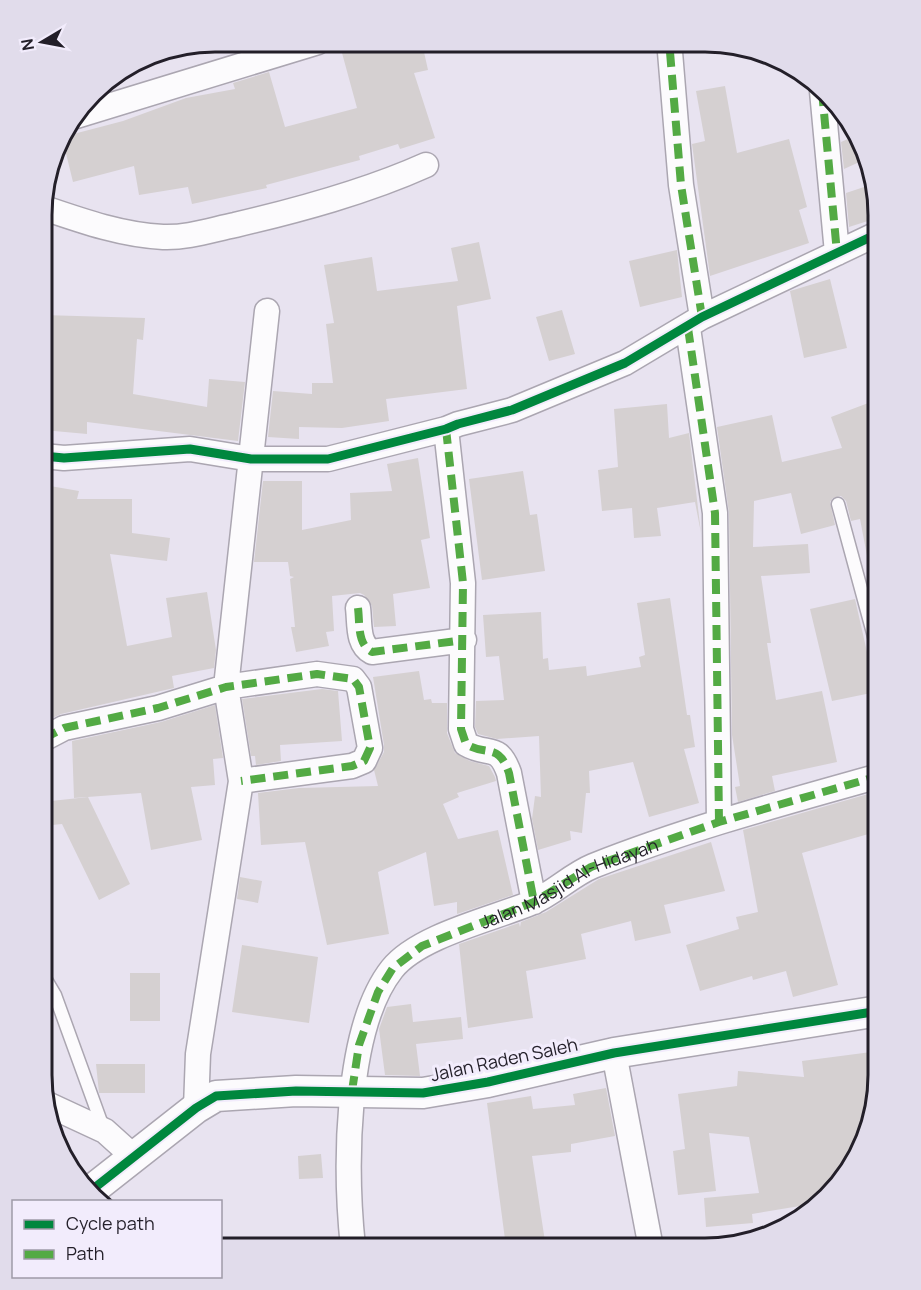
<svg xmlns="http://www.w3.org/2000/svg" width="921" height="1290" font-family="Manrope,sans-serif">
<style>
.building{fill:#d5d0d1}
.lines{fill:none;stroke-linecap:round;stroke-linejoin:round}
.service-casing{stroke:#aba6b1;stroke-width:15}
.minor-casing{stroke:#aba6b1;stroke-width:27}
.tertiary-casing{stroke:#aba6b1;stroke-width:33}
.service{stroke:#fcfbfd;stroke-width:12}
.minor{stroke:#fcfbfd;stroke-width:24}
.tertiary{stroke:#fcfbfd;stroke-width:30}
.quiet{stroke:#53aa44;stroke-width:8;stroke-dasharray:15 8;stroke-linecap:butt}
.cycleway-casing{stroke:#f2ecfc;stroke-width:13}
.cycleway{stroke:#00873e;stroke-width:9}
.labels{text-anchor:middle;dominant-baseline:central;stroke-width:6;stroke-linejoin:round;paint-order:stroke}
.street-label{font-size:18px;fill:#231f29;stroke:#f2ecfc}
.rim{fill:none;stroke:#231f29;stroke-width:3}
</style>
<rect width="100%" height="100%" fill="#e8e3f0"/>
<path class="building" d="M380 42 422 43 428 70 414 73 435 138 400 149 398 144 359 156 360 160 266 185 267 188 192 204 188 187 139 195 134 166 73 182 62 137 123 121 186 98 235 89 233 83 269 72 285 127 357 108 342 53Z
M725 86 737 153 789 139 807 207 799 210 809 243 710 276 692 144 705 141 696 91Z
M857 135 866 159 844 169 841 142Z
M864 187 874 219 849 227 846 193Z
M479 242 491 299 457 306 467 389 386 399 389 421 342 428 299 427V439L268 437 273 391 312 394V383H333L326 324 334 323 324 265 372 257 377 291 458 281 451 248Z
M677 250 682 297 640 307 629 261Z
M830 279 847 348 804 358 790 291Z
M562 310 575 354 549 361 536 317Z
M43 315 145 318 143 340 137 339 133 394 207 407 209 379 245 382 238 441 87 422V434L43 430Z
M879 399V560L868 561 860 519 851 521 846 501 841 496 833 498 830 502 835 525 801 534 791 493 754 501 753 547 808 544 810 573 761 576 771 643H767L776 700 822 691 837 762 772 776 775 791 738 802 735 787 740 786 732 735 729 513 717 427 772 415 782 462 842 448 831 417Z
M667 404 669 438 689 433 701 533 695 502 657 508 661 536 634 538 632 508 602 511 598 470 618 467 614 409Z
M418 458 430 538 421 540 430 588 393 594 396 626 374 627 372 606 364 595 360 593 332 596 334 631 326 632 329 646 296 652 291 627H295L290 579 294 577 290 576 288 562H254L263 481H302V530L351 520 350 493 392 491 387 464Z
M523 471 530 515 537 514 545 571 482 580 469 479Z
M50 486 79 491 77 499H132V533L170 538 167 561 110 554 127 646 172 637 166 598 207 592 216 650 214 668 172 676 174 688 61 714 46 721 43 694V674H47L43 628V529Z
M670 598 687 715H690L695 747 684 749 699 803 649 817 633 762 589 771 590 793H586L582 833 570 831 571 840 538 850 532 819 535 796 541 797 539 736 497 739 478 734 475 727 476 701 504 700 499 656 486 657 483 615 541 612 543 659 548 658 549 670 586 666 587 676 641 667 639 657 645 655 637 603Z
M855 599 876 692 832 701 810 609Z
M419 671 424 700 431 699 432 703H447V733L455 753 470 761 489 766 495 777 496 781 457 793 459 797 443 804 458 839 498 830 513 895 457 914V902L434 906 426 852 378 872 389 934 327 945 305 842 261 845 258 793 299 788 378 786 374 770 384 752V745L373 677Z
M322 689 338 691 342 741 280 745 281 761 256 765 255 756H251L242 699Z
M215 705 223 758 213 759 215 785 191 787 202 840 151 850 141 793 74 798 72 741 161 722Z
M875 792 879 805V831L802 853 838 985 793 997 786 971 753 980 752 976 700 991 686 945 739 929 736 917 758 912 743 830Z
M88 797 130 884 99 900 62 824 42 826V802Z
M711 842 725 891 664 905 671 933 635 941 631 921 581 934 586 959 526 971 533 1018 468 1028 459 944 519 923 520 927 521 922 546 912 599 879Z
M240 877 262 881 258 903 237 899Z
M242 945 318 957 309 1023 232 1012Z
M130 973H160V1021H130Z
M411 1004 413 1022 461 1017 463 1039 416 1044 420 1076 385 1075 379 1029 387 1007Z
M879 1051V1086L850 1171 812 1204 752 1214 753 1223 706 1227 704 1198 759 1193 749 1137 709 1133 716 1191 678 1195 673 1151 685 1149 678 1094 737 1086 738 1071 804 1077 802 1061Z
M96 1064H145V1093H99Z
M606 1088 615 1136 571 1144V1152L532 1156 546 1248 506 1247 487 1103 531 1096 533 1109 575 1105 573 1094Z
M321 1154 323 1178 299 1179 298 1156Z"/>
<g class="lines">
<defs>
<path id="service" d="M838 504 879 655
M42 973 55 995 104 1130"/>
<path id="minor" d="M670 52 681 185 702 317
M822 91 837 253
M76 116 318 42
M44 208C82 221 122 235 163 237 187 238 211 230 235 225 299 210 366 192 426 165
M688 328 715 513 719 822
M446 429 463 583 461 729 466 744C488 757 498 742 509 773L534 902
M43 456 64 458 190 449 251 459H328L446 429 458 424 512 410 625 363 702 317 879 233
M358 608C360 624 357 644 372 652L464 640
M43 739 64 728 158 708 226 687 317 674 353 679 359 687 370 748 364 761 352 766 241 781
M614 1053 651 1248
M49 1105 105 1131 135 1158
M196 1108 198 1054 241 781 226 687 267 311
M353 1247C345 1172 344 1030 392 969 418 936 492 919 531 903 553 894 571 875 593 866 686 829 783 803 879 776"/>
<path id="tertiary" d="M93 1189 196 1108 216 1096 296 1091 423 1093 488 1082 614 1053 879 1011"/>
</defs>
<use href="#service" class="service-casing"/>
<use href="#minor" class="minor-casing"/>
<use href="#tertiary" class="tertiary-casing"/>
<use href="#service" class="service"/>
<use href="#minor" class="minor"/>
<use href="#tertiary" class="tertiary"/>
<g class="quiet">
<path d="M670 52 681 185 702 317"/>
<path d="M822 91 837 253"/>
<path d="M688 328 715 513 719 822"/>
<path d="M446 429 463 583 461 729 466 744C488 757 498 742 509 773L534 902"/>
<path d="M358 608C360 624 357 644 372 652L464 640"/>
<path d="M43 739 64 728 158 708 226 687 317 674 353 679 359 687 370 748 364 761 352 766 241 781"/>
<path id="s1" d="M352 1091 359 1045 378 992 393 968 422 946 534 902 591 867 719 822 879 776"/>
</g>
<defs>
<path id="cycleway" d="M43 456 64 458 190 449 251 459H328L446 429 458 424 512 410 625 363 702 317 879 233
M93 1189 196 1108 216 1096 296 1091 423 1093 488 1082 614 1053 879 1011"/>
</defs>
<use href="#cycleway" class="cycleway-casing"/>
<use href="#cycleway" class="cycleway"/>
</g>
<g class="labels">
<g class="street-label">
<text stroke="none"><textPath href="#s1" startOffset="328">Jalan Masjid Al-Hidayah</textPath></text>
<text transform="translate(504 1059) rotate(-12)">Jalan Raden Saleh</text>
</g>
</g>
<path d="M0 0H921V1290H0ZM215 52H705A163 163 0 0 1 868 215V1075A163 163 0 0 1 705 1238H215A163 163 0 0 1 52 1075V215A163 163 0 0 1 215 52Z" fill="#e1dceb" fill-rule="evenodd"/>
<path class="rim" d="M215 52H705A163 163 0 0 1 868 215V1075A163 163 0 0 1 705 1238H215A163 163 0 0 1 52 1075V215A163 163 0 0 1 215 52Z"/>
<rect x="12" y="1200" width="210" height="78" fill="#f2ecfc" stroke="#9f9aa8" stroke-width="1.5"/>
<rect x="24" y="1220" width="30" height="9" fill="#00873e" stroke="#9f9aa8" stroke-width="1.5"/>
<text x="66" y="1230" font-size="18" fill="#231f29">Cycle path</text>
<rect x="24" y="1250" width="30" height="9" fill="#53aa44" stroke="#9f9aa8" stroke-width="1.5"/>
<text x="66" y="1260" font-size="18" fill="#231f29">Path</text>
<g transform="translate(42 42) rotate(260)" stroke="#f2ecfc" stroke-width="4.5" paint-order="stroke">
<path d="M0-4.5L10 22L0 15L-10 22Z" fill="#231f29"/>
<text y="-9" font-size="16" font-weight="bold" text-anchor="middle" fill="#231f29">N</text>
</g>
</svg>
